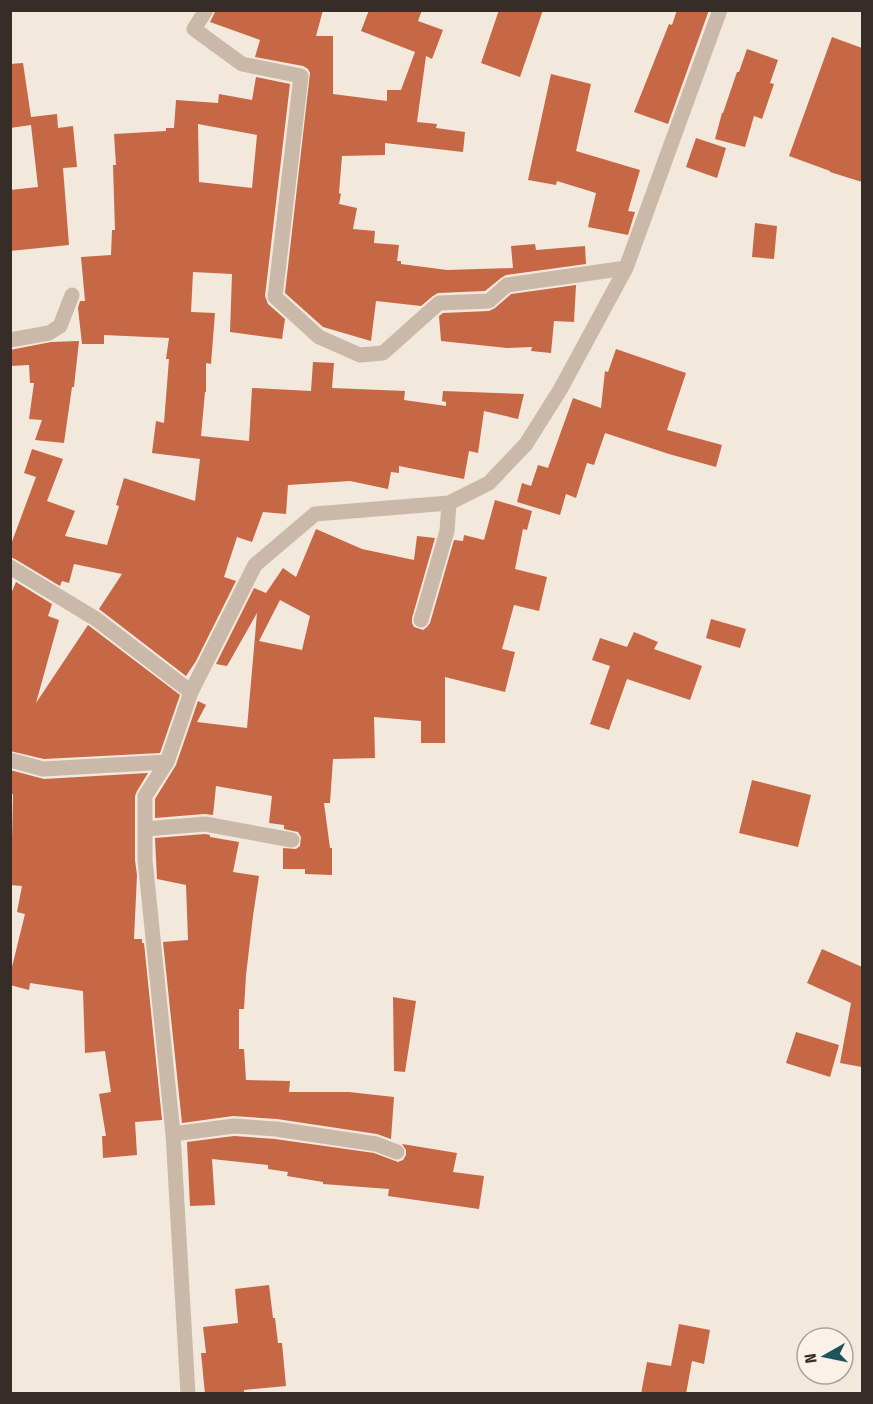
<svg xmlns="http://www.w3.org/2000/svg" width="873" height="1404" font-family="'Fira Sans Condensed',sans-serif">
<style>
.building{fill:#c66746;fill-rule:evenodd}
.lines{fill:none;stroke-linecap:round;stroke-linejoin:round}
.minor{stroke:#cab8a8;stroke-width:15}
</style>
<rect width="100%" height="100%" fill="#f2e8dc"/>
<path class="building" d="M216 10H323L316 36H333V94L387 101V90H401L415 52 361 31 369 10H422L418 21 443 30 432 59 426 56 417 122 437 124 436 128 465 132 463 152 385 143V155L342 156 339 193 341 194 339 204 357 208 353 229 375 231 374 243 399 245 397 261H401V264L447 270 513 268 511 246 535 244 536 250 585 246 586 264 506 275 501 278 485 291 438 293 433 296 421 306 376 301 371 341 323 327 285 293 310 73 308 69 303 66 255 57 260 40 210 22Z
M499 10H543L520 77 481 63Z
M677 10H709L668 124 634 112 669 24 672 25Z
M832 37 862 48V182L830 172V171L789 156Z
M747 49 778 60 770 83 774 84 762 119 754 116 745 147 715 139 722 113H723L737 72H739Z
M23 63 31 117 57 114 58 128 73 126 77 167 63 168 69 245 10 251V190L38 187 31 125 10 128V64Z
M551 74 591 84 576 151 640 170 628 211 635 212 628 235 588 227 596 193 557 181 556 185 528 180Z
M256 77 290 84 265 296 268 304 285 319 282 339 230 332 232 274 193 272 191 312 215 313 211 364 206 363V392H205L201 436 249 441 252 388 311 391 313 362 334 363 332 388 405 391 404 400 446 406V402L442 401 443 391 524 394 518 419 484 411 478 453 469 451 464 479 399 466V473L391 472 388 489 350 481 288 485 286 514 263 512 252 542 237 537 224 577 236 581 196 661 186 676 99 609 122 574 74 564 69 583 62 581 60 586 15 559 10 557V547L36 477 24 473 32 449 63 459 47 501 75 511 65 536 107 545 119 506 116 505 124 478 195 501 200 459 152 453 156 421 164 423 169 359H166L169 338 104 335V344H82L78 308 80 301H85L81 257 111 255 112 230H115L113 165H116L114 134 166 131V128H174L176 100 218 103 219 94 252 100ZM198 124 257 135 252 188 199 182Z
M696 138 726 148 717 178 686 167Z
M755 223 777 226 774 259 752 257Z
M576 285 574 322 554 321 551 353 531 351 532 347 507 348 441 341 439 316 443 313 489 311 495 308 511 294Z
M79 341 74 387H72L64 443 35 440 42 420 29 419 34 383H30L29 365 10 366V350L51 342Z
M616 349 686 373 667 430 722 445 716 467 669 454 605 433 594 465 587 463 576 498 566 494 560 515 517 502 522 483 531 486 538 465 548 468 573 398 601 408 605 371 608 372Z
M495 500 532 511 527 530 523 529 515 569 547 577 539 611 514 605 502 649 515 652 505 692 445 677V743H421V721L374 717 375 758 333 759 330 803H324L330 848H332V875L305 874V869H283V848L296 849 300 846 301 837 298 832 284 829V825L269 823 272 796 216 786 213 815 204 814 155 818V799L176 765 198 701 206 705 197 722 247 728 257 613 227 666 216 664 254 588 266 593 283 568 296 577 316 529 362 549 414 560 417 536 435 538 412 618V623L414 627 423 630 427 627 430 623 454 540 463 541 464 535 484 540ZM280 600 310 616 302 650 259 641Z
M16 582 52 604 48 616 59 620 36 703 88 625 180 695 160 753 44 759 10 751V596Z
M711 619 746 629 740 648 706 638Z
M634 632 658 642 654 649 702 666 690 700 627 679 609 730 590 724 610 666 592 660 600 638 627 647Z
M10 770 44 779 148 773 137 791 135 796V860L137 875 134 939H142V943H144L162 1120 135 1122 137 1155 103 1158 102 1136H106L99 1094 111 1092 105 1051 85 1053 83 991 30 983 29 990 10 985V975L25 914 17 912 22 886 10 885V839H12L13 794H10Z
M752 780 811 795 798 847 739 833Z
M205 834 210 835V837L239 842 233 872 259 876 253 916 246 975 244 1009H239V1049H244L246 1080 290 1081 289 1092H349L394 1097 391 1139 377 1134 277 1119 233 1116 182 1123 163 942 188 940 186 885 157 879 155 838Z
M822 949 862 967V1067L840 1063 851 1003 807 983Z
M393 997 416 1001 405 1072 394 1071Z
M796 1032 839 1045 830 1077 786 1063Z
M234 1136 275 1139 374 1153 398 1162 403 1160 406 1155V1150L402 1144 457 1153 453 1172 484 1176 479 1209 388 1196 389 1189 323 1184V1182L287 1176 288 1172 268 1169V1165L212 1159 215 1205 190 1206 187 1142Z
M269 1285 273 1318H275L278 1343H282L286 1386 244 1390V1394H205L201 1353H206L203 1327 238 1323 235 1289Z
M679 1324 710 1330 704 1364 692 1361 686 1394H641L647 1362 671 1366Z"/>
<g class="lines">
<path class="minor" d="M206 10 194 29 242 64 301 76 275 297 319 337 360 355 383 353 439 303 489 301 507 285 626 268
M10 340 49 333 60 326 72 295
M10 567 96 619 191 692 255 565 315 514 449 503 489 483 526 444 560 390 626 268 720 10
M421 620 447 531 449 503
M10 760 43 769 167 762
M145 829 205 824 292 840
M173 1134 234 1126 276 1129 376 1144 397 1152
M188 1394 173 1134 145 860V796L167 762 191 692"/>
</g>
<rect width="873" height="1404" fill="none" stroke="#372d28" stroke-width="24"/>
<g transform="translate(825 1356) rotate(261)"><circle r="28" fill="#faf2e8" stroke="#aca39b" stroke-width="1.5"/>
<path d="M0-4.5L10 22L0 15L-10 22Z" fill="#1d5459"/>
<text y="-9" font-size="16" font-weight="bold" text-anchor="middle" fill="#372d28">N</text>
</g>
</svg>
